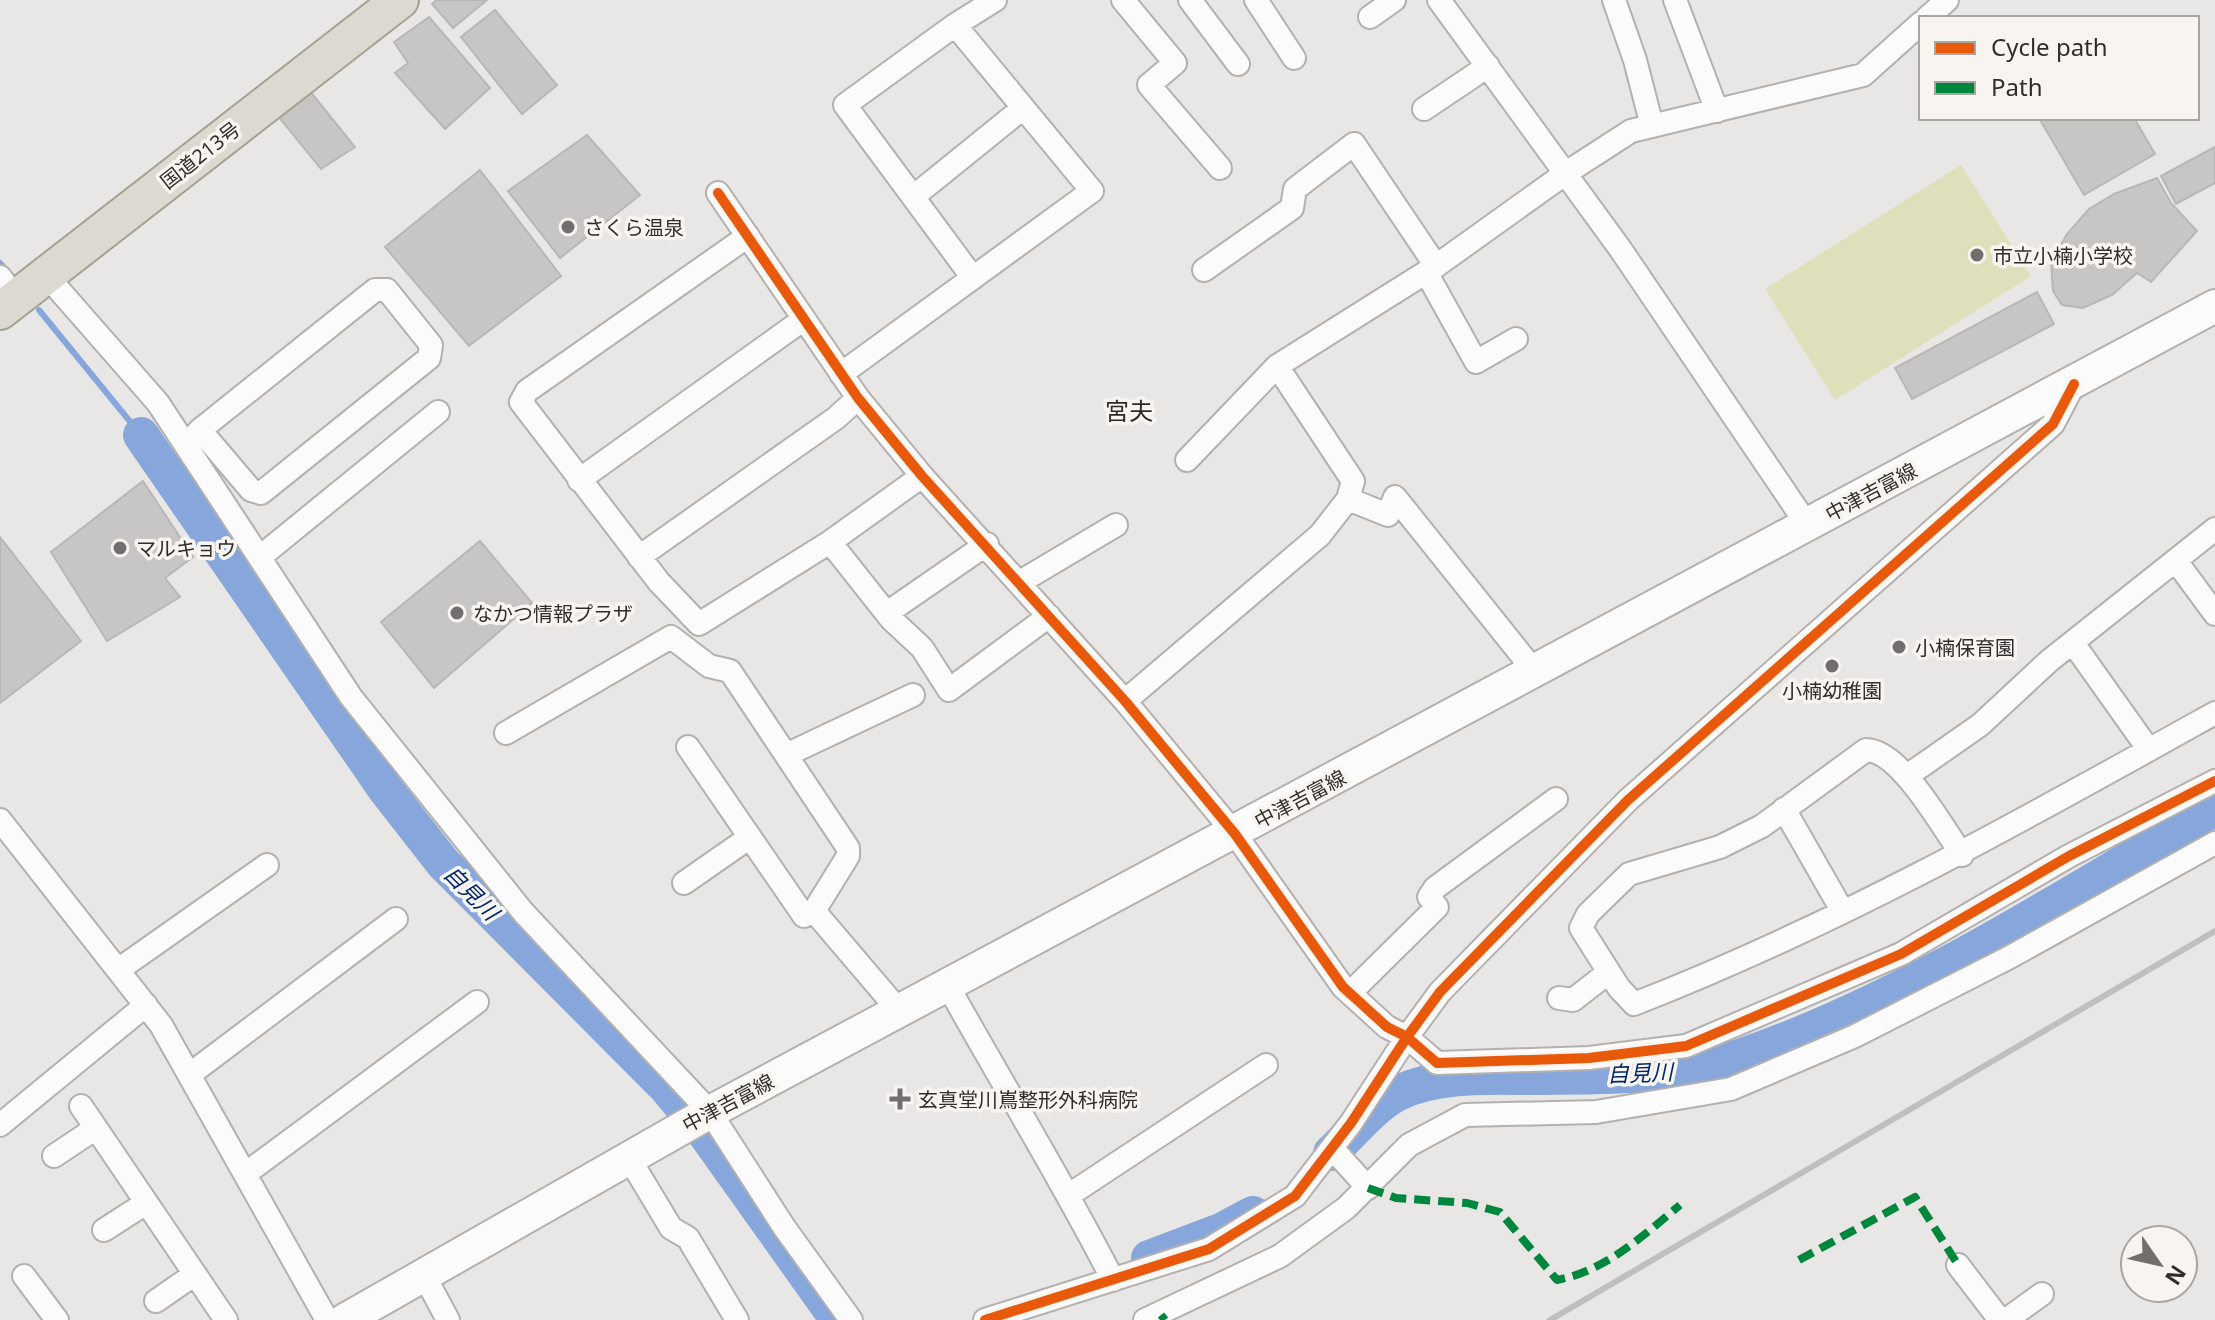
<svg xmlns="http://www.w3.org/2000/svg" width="2215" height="1320" font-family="'Noto Sans','Noto Sans JP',sans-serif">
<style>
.green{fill:#dde0bb}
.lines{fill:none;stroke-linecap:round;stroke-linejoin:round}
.stream{stroke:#87a7dc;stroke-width:6}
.river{stroke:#87a7dc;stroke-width:36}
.building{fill:#c8c5c5;stroke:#b9b7b5;stroke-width:2}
.minor-casing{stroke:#b3b1af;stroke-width:26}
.secondary-casing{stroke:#b3b1af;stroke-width:36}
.trunk-casing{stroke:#a4a092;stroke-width:40}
.minor{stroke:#fcfbfb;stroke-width:22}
.secondary{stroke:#fcfbfb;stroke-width:32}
.trunk{stroke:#dcdad0;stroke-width:36}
.rail{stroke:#bfbfbe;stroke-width:6}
.quiet{stroke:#00873e;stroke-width:8;stroke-dasharray:16 8;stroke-linecap:butt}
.cycleway-casing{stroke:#f8f5f0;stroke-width:15}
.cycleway{stroke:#e8590c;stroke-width:10}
.poi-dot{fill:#706f6d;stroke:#f8f5f0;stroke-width:3}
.labels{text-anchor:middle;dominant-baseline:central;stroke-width:7;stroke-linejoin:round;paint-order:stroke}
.street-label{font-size:20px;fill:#2f2e2c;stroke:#f8f5f0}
.poi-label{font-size:20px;fill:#2f2e2c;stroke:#f8f5f0;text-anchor:start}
.water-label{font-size:22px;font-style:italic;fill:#00266a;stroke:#f8f5f0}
.quarter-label{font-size:24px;fill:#2d2b27;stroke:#f8f5f0}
</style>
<rect width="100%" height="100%" fill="#e9e7e5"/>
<path class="green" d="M1961 165 2031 276 1835 400 1765 289Z"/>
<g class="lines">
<path class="stream" d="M0 263 2 265
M39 310 141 435"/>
<path class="river" d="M141 435 386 790 443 863 666 1087 707 1136 838 1320
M1331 1153C1352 1133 1373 1106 1398 1093 1437 1074 1488 1077 1529 1077 1602 1076 1675 1079 1745 1055 1905 1000 2069 894 2215 808
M1149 1258 1223 1230 1253 1214"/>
</g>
<path class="building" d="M437 0H487L453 28 432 4Z
M495 10 557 85 522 114 461 37Z
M429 17 490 88 445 129 395 73 408 63 394 42Z
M309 90 355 147 321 169 277 115Z
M2039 118H2134L2155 154 2084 195Z
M587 135 640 195 560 258 508 191Z
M2215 147V183L2176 204 2161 176Z
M480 170 561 276 469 346 385 247Z
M2157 178 2171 203 2197 231 2151 282 2137 273 2112 295 2083 308 2062 305 2053 291 2051 262 2067 234 2089 209 2114 194Z
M2037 292 2054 324 1912 399 1895 368Z
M143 481 193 557 165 578 180 597 107 641 51 552Z
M0 537 81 641 0 703Z
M480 541 532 603 434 688 381 622Z"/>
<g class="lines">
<defs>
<path id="minor" d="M1123 0 1175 63 1149 85 1220 168
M1190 0 1238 64
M1256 0 1294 58
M1439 0 1621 250 1808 526
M1614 0 1635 60 1652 126
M1675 0 1717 111
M1370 17 1394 0
M1927 18 1947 0
M955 25 995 0
M1424 109 1488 66
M718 193 858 398 922 476 1125 701 1235 834 1343 987 1387 1027 1407 1037 1440 992 1628 800 2053 424 2074 384
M913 197 1023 108
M748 236 527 391 521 402 659 582 699 624 830 542 922 476
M1204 270 1292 208 1295 189 1354 144 1436 266
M1426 272 1476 362 1516 339
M46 275 158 403 351 697 523 912 710 1112 784 1227 851 1320
M0 277 16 298
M841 374 1092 191 955 25 845 105 973 278
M187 444 200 430 375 290H387L431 345 429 358 261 493 251 490 200 430
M1187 460 1277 366
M579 480 804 319
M1348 499 1388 515 1395 497 1535 672
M830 542 891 619 922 648 949 690 1049 616
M260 557 438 412
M639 557 836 418 858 398
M2176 561 2215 614
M1020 582 1116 525
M887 613 987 544
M2073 643 2149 750
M1125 701 1320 535 1348 499 1353 481 1277 366 1436 266 1566 173 1631 131 1863 75 1921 23
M506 733 671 637 709 666 730 671 848 848V856L814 911 900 1012
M688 747 804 916 814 911
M786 755 913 695
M1907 776 1980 725 2049 661 2215 529
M1784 809 1843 912
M0 820 161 1025 327 1320
M1962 855C1943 828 1900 750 1866 750L1762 826 1720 847 1629 874 1588 914 1581 928 1619 988 1634 1004C1837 925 2025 819 2215 713
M684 883 750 837
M118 970 267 865
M948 986C1003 1085 1062 1180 1113 1280
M1350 993 1437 907 1429 897 1435 888 1556 799
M1559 998 1573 1000 1609 972
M189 1075 396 919
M81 1106 226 1320
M0 1125 146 1005
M1332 1148 1368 1188
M54 1156 96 1128
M629 1158 671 1228 688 1238 737 1320
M245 1174 477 1002
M1069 1195 1266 1065
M104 1230 146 1203
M1958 1265 2000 1320
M424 1275 448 1320
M24 1276 57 1320
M156 1301 195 1274
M985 1320 1209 1249 1295 1196 1351 1123 1407 1037 1437 1063 1589 1058 1686 1046 1901 954 2069 856 2215 781
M1145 1320 1280 1256 1346 1208 1409 1145 1465 1115 1596 1112 1731 1089 1855 1036 2010 957 2215 843
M2006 1320 2042 1294"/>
<path id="secondary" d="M345 1320 710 1112 2215 306"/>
<path id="trunk" d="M0 311 400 0"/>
</defs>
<use href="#minor" class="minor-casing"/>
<use href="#secondary" class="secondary-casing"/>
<use href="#trunk" class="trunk-casing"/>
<use href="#minor" class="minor"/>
<use href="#secondary" class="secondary"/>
<use href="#trunk" class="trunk"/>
<path class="rail" d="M1550 1320 2215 931"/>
<path class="quiet" d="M1368 1188 1396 1198 1467 1203 1500 1212 1557 1280C1605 1271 1643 1236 1680 1205
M1799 1260 1915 1197 1958 1265
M1161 1315 1165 1320"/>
<defs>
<path id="cycleway" d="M718 193 858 398 922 476 1125 701 1235 834 1343 987 1387 1027 1407 1037 1440 992 1628 800 2053 424 2074 384
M985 1320 1209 1249 1295 1196 1351 1123 1407 1037 1437 1063 1589 1058 1686 1046 1901 954 2069 856 2215 781"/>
</defs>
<use href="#cycleway" class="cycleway-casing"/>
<use href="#cycleway" class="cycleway"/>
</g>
<g class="poi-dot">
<circle cx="568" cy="227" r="8"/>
<circle cx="1977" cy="255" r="8"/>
<circle cx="120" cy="548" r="8"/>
<circle cx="457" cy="613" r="8"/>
<circle cx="1899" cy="647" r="8"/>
<circle cx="1832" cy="666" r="8"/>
<path d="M896 1087h8v8h8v8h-8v8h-8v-8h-8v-8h8z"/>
</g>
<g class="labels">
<g class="street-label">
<text transform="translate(200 155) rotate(-38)">国道213号</text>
<text transform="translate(1871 492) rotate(-28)">中津吉富線</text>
<text transform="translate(1300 799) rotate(-28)">中津吉富線</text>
<text transform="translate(728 1103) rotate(-28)">中津吉富線</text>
</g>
<g class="poi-label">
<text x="584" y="227">さくら温泉</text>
<text x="1993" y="255">市立小楠小学校</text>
<text x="136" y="548">マルキョウ</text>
<text x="473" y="613">なかつ情報プラザ</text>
<text x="1915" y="647">小楠保育園</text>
<text x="1832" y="690" text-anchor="middle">小楠幼稚園</text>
<text x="918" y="1099">玄真堂川嶌整形外科病院</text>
</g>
<g class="water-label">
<text transform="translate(472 892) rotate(45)">自見川</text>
<text transform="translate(1640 1072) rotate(-2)">自見川</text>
</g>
<g class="quarter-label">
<text x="1129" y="410">宮夫</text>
</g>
</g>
<rect x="1919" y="16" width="280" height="104" fill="#f8f5f0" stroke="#a8a5a2" stroke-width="2"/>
<rect x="1935" y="42" width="40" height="12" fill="#e8590c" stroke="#a8a5a2" stroke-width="2"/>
<text x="1991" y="56" font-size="24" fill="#2f2e2c">Cycle path</text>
<rect x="1935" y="82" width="40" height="12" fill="#00873e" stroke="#a8a5a2" stroke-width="2"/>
<text x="1991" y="96" font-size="24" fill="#2f2e2c">Path</text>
<g transform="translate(2159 1264) rotate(124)"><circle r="38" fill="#f8f5f0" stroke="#a8a5a2" stroke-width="2"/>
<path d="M0-6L14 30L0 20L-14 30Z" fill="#706f6d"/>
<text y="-12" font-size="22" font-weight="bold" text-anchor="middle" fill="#2f2e2c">N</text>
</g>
</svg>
